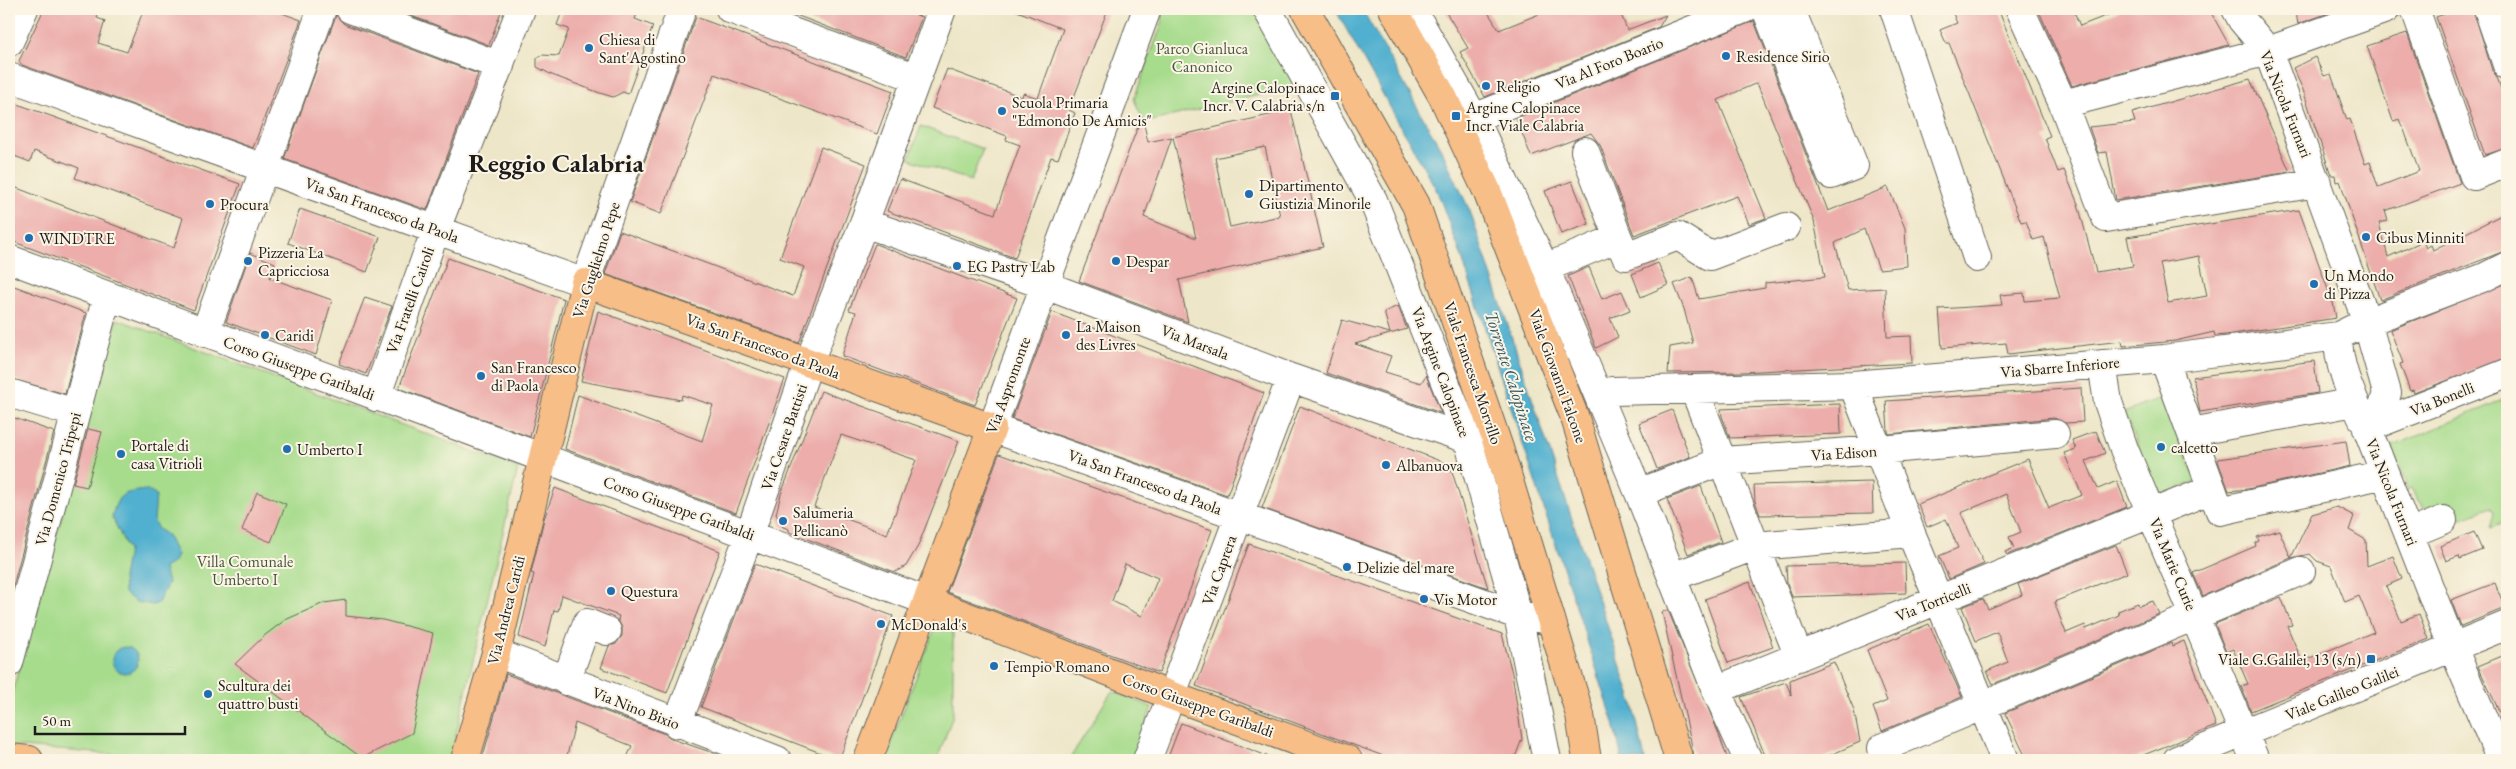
<svg xmlns="http://www.w3.org/2000/svg" width="2516" height="769" font-family="'EB Garamond',serif">
<style>
.green{fill:#a7dc8d;stroke:#627c54}
.water{fill:#51b0cf;stroke:#366676}
.building{fill:#ecadab;fill-rule:evenodd}
.lines{fill:none;stroke-linecap:round;stroke-linejoin:round}
.minor-casing{stroke:#656358;stroke-width:30}
.major-casing{stroke:#656358;stroke-width:30}
.minor{stroke:#fff;stroke-width:28}
.major{stroke:#f7be88;stroke-width:28}
.poi-dot{fill:#1f6fb2;stroke:#fcf5e5;stroke-width:2}
.labels{text-anchor:middle;dominant-baseline:central;stroke-width:4;stroke-linejoin:round;paint-order:stroke}
.poi-label{font-size:16px;fill:#1c1c1c;stroke:#fcf5e5;text-anchor:start}
.park-label{font-size:16px;fill:#46563e;stroke:#fcf5e5}
.street-label{font-size:16px;fill:#1c1c1c;stroke:#fcf5e5}
.water-label{font-size:18px;font-style:italic;fill:#315764;stroke:#fcf5e5}
.town-label{font-size:26px;font-weight:bold;fill:#1c1c1c;stroke:#fcf5e5}
</style>
<rect width="100%" height="100%" fill="#fcf5e5"/>
<filter id="ink" filterUnits="userSpaceOnUse"><feTurbulence type="fractalNoise" baseFrequency=".02" numOctaves="2"/><feDisplacementMap in="SourceGraphic" scale="10" xChannelSelector="R" yChannelSelector="G"/><feConvolveMatrix kernelMatrix="1 2 1 2 8 2 1 2 1" color-interpolation-filters="sRGB"/></filter>
<filter id="wash" filterUnits="userSpaceOnUse"><feTurbulence type="fractalNoise" baseFrequency=".0096" numOctaves="4" result="noise"/><feDisplacementMap in="SourceGraphic" scale="20" xChannelSelector="R" yChannelSelector="G"/><feGaussianBlur stdDeviation="1.12" result="paint"/><feColorMatrix in="noise" values="0 0 0 0 0 0 0 0 0 0 0 0 0 0 0 0 0 1.4 0 .05"/><feComposite in="paint" operator="in"/></filter>
<g filter="url(#wash)">
<rect width="100%" height="100%" fill="#ede6c8"/>
<path class="green" d="M1158 9H1254L1299 85 1144 123 1134 99 1163 21Z
M921 126 983 149 971 181 909 159Z
M117 319 518 468 450 760H182L9 746V704Z
M2162 397 2197 481 2159 497 2124 413Z
M2507 398V521L2491 528 2495 512 2492 507 2454 521 2428 513 2416 498 2412 488 2408 489 2391 447Z
M937 623 953 629V715L937 760H884Z
M1112 691 1152 707 1132 760H1069Z"/>
<path class="water" d="M1335 9H1362L1442 151 1470 211 1633 703 1645 760H1622L1614 723 1461 255 1437 191Z
M146 490 156 495 154 522 158 529 167 535 177 555 174 562 164 568 168 583 158 603 153 605 136 602 124 593 123 578 128 550 112 517C118 493 122 493 146 490Z
M112 660a13 13 0 1 1 26 0a13 13 0 1 1-26 0Z"/>
<g id="blocks">
<path class="building" d="M44 9H100L97 18 105 21 98 43 127 52 144 9H271L301 20 253 148 22 65 19 61Z
M393 9H502L489 45Z
M563 9H639L635 19 653 26 628 94 623 92 613 97 600 93 552 75 537 67V58L542 55 559 56 569 29 557 25Z
M780 9H879L891 13 892 9H899L922 17 906 57Z
M1012 9H1108L1069 110 1075 113 1058 159 1051 157 1015 258 887 211 900 179 995 214 1020 145 1006 140 1007 136 932 108 947 69 1022 97 1023 93 1038 98 1063 29Z
M1444 9H1486L1499 30 1552 9H1619L1627 30 1666 15 1659 27 1485 97 1460 52 1468 48Z
M1951 9H1998L2050 136 2045 138 2058 172 2064 170 2078 204 2096 272 2133 266 2127 237 2299 210 2333 303 2336 318 2226 335 2215 336 2214 332 2175 341 2123 346 2122 341 2008 354 2006 343 1942 348 1939 309 2002 305 2000 295 2024 293 2025 301 2060 298 2044 237 2033 240 2026 221 2021 222 1949 43H1946L1940 30 1957 23ZM2199 256 2207 296 2168 303 2160 263Z
M2038 9H2073L2080 26 2123 9H2209L2229 45 2072 86Z
M2302 9H2340L2298 24 2296 13Z
M2459 9H2473L2492 70 2497 77 2507 106V148L2485 155 2436 17Z
M336 15 344 24 478 74 427 210 284 159Z
M696 17 893 91 877 134 714 74 661 214 630 202Z
M1754 21 1828 211 1888 187 1905 228 1907 266 1879 269 1864 229 1835 243 1848 290 1885 288 1887 337 1911 336 1912 363 1742 372 1668 373 1670 347 1693 343 1684 309 1674 284 1692 277 1699 299 1765 288V283L1825 277 1814 221 1757 83 1718 100 1766 218 1749 224 1737 196 1634 235 1600 145 1591 133 1531 156 1516 118Z
M2407 33 2460 183 2385 211 2388 221 2379 223 2388 257 2423 241 2426 248 2431 245 2433 250 2507 212V250L2380 300 2340 181 2336 182 2335 175H2331L2303 90 2293 68 2315 57 2324 76 2331 74 2347 120 2350 119 2365 164 2370 162 2378 187 2419 171 2400 119 2393 121 2367 46Z
M2250 79 2290 172 2116 200 2107 152 2098 153 2089 127 2135 122 2132 113Z
M9 101 240 184 194 310 9 240V185L174 248 183 218 75 178 79 168 69 164 34 151 30 162 9 154Z
M1291 110 1323 247 1179 280 1188 322 1079 281 1142 116 1148 142 1172 137 1144 217 1196 238 1173 137ZM1265 147 1280 216 1230 227 1215 158Z
M821 147 866 164 799 343 605 274 620 231 793 296 804 267 780 258Z
M1572 181 1589 224 1561 234 1545 191Z
M300 209 380 237 367 272 288 243Z
M875 244 1017 298 975 405 842 356 856 312 849 310Z
M250 253 275 263 270 278 332 300 316 355 226 322Z
M448 258 564 299 530 437 399 388Z
M1658 263 1668 285 1641 297 1632 274Z
M1589 267 1602 299 1622 291 1630 310 1610 318 1618 337 1596 348 1568 276Z
M2507 283V315L2501 317 2507 331V358L2414 393 2413 390 2410 391 2400 364 2403 363 2390 330Z
M9 284 86 313 65 394 9 378Z
M365 297 392 306 366 374 339 364Z
M1398 306 1407 329 1355 344 1391 356 1385 372 1421 383 1426 375 1441 413 1326 373 1342 320 1390 333 1384 312Z
M598 311 785 379 736 513 565 449 578 395 702 441 713 405 682 395 681 400 581 381Z
M1052 312 1264 393 1227 495 1012 419Z
M2314 361 2318 393 2200 412 2193 377Z
M2081 388 2083 422 2065 423 2054 418 1889 434 1888 431 1886 401Z
M821 391 959 441 918 546 906 566 895 572 789 532V529L783 527 776 514 781 494ZM841 435 916 460 887 534 814 507Z
M1840 404 1841 434 1730 438 1722 416 1721 409Z
M1300 406 1450 465 1488 588 1262 508Z
M1672 410 1690 457 1657 469 1639 423Z
M9 416 54 432 13 586 9 585Z
M88 429 102 432 87 487 73 484Z
M2096 431 2105 453 2086 461 2098 489 2117 481 2127 507 2007 555 2005 552 2014 548 2009 537 2021 532 2006 494 1961 513 1984 564 1949 579 1939 556 1958 548 1946 519 1927 527 1918 504 2028 459 2049 508 2082 495 2064 453 2076 449 2072 440Z
M2346 441 2350 466 2248 489 2229 491 2218 461V459Z
M999 454 1212 530 1159 673 947 592ZM1125 564 1158 578 1142 616 1112 601Z
M1872 482 1873 513 1760 515 1755 501 1754 485Z
M1701 486 1721 542 1688 554 1667 499Z
M555 488 720 551 667 693 601 668 609 646 616 644 622 636V628L618 620 619 616 562 595 558 611 554 610 545 647 519 637 534 574 531 573 544 519Z
M257 492 286 504 271 542 242 530Z
M2337 507 2354 516 2349 530 2366 540 2367 566 2393 556 2402 579 2386 586 2401 621 2419 614 2429 639 2251 711 2241 686 2248 684 2233 649 2226 652 2215 624 2281 597 2292 625 2287 626 2302 661 2374 632 2359 596 2345 602 2331 566 2317 561 2310 554 2291 558 2312 514Z
M2279 530 2291 558 2203 596 2193 573 2256 546 2255 543 2259 541 2257 537Z
M2474 532 2482 550 2460 559 2459 556 2446 561 2440 546Z
M1249 544 1502 634 1512 673 1522 739 1514 760H1394L1196 686Z
M2116 545 2127 573 2054 602 2066 633 2085 625 2086 629 2119 615 2118 611 2138 603 2139 606 2153 601 2159 614 1993 684 1987 671 2008 662 1997 632 1976 641 1962 607 1983 599 1988 609 2022 595 2018 584Z
M1905 563 1906 593 1792 597 1787 583 1786 566Z
M755 564 893 616 839 760 701 707Z
M1750 582 1773 647 1728 663 1705 599Z
M2495 583 2505 608 2461 626 2451 600Z
M346 600V616L383 620 433 633 412 733 362 758 235 664 264 636 285 620 324 603Z
M1668 610 1718 732 1728 760H1695L1662 612Z
M1929 624 1962 697 1882 731 1873 707 1887 701 1867 650Z
M2184 641 2216 726 2131 760H2027L2005 713 2171 643 2172 646Z
M2507 654V728L2478 666Z
M1834 662 1854 710 1860 742 1819 760H1767L1741 697 1786 682 1791 695 1790 680Z
M506 674 665 734 672 739 734 760H626L632 746 575 723 566 760H482Z
M1181 723 1275 759V760H1167Z"/>
</g>
</g>
<g filter="url(#ink)">
<use href="#blocks" fill-opacity="0" stroke="#656358" stroke-width="1"/>
<g class="lines">
<defs>
<path id="minor" d="M350 9 500 66
M730 9 917 78
M1147 9 992 428 1518 615 1551 620
M1267 9 1373 200 1468 440 1518 615 1547 760
M1412 9 1474 118 1545 268 1639 493 1716 690 1748 760
M1766 9 1831 175 1854 166 1793 15 1772 23
M1894 9 1977 258
M2020 9 2063 104 2106 218 2317 183
M2236 9 2242 20 2268 51 2367 322 2387 393 2377 424 2367 428 2453 648 2501 760
M2415 9 2474 176 2507 163
M2488 9 2507 65
M9 42 24 9
M9 77 585 283 682 9
M2063 104 2268 51 2386 9
M1474 118 1744 9
M1585 151 1618 238
M864 223 1045 285 1291 378 1479 443
M9 259 927 601
M1545 268 1618 238 1626 256 1678 236 1710 256 1786 227
M205 333 322 9
M2338 336C2338 366 2350 391 2362 418
M2164 359 2220 511 2385 474
M2102 364 2108 402 2124 449 2255 760
M1853 385 1911 533 2005 760
M1694 389 1799 657
M9 393 75 413
M1599 394 1612 391 1853 385 2164 359 2338 336 2367 322 2485 277 2507 266
M376 397 436 229 521 9
M2377 424 2507 373
M2191 432 2355 402
M1639 493 1722 461 1880 450 2055 434
M2409 534 2443 520
M1672 577 1755 546 1911 533
M496 653 777 760
M9 663 107 296
M566 681 587 623 607 631
M1716 690 2212 489
M677 724 750 533 809 362 864 223 942 9
M1882 748 2301 571
M1147 760 1291 378
M2177 760 2507 625"/>
<path id="major" d="M1305 9 1416 205 1499 448 1580 715 1587 760
M1393 9 1443 97 1487 191 1575 418 1679 760
M927 601 1172 696 1348 760
M9 758 29 760
M465 760 496 653 585 283 992 428 868 760"/>
</defs>
<use href="#minor" class="minor-casing"/>
<use href="#major" class="major-casing"/>
<use href="#minor" class="minor"/>
<use href="#major" class="major"/>
</g>
</g>
<g class="poi-dot">
<circle cx="589" cy="48" r="5"/>
<circle cx="1726" cy="56" r="5"/>
<circle cx="1486" cy="86" r="5"/>
<rect x="1330" y="91" width="10" height="10" rx="2.5"/>
<circle cx="1002" cy="111" r="5"/>
<rect x="1451" y="111" width="10" height="10" rx="2.5"/>
<circle cx="1249" cy="194" r="5"/>
<circle cx="210" cy="204" r="5"/>
<circle cx="2366" cy="237" r="5"/>
<circle cx="29" cy="238" r="5"/>
<circle cx="248" cy="261" r="5"/>
<circle cx="1116" cy="261" r="5"/>
<circle cx="957" cy="266" r="5"/>
<circle cx="2314" cy="284" r="5"/>
<circle cx="265" cy="335" r="5"/>
<circle cx="1066" cy="335" r="5"/>
<circle cx="481" cy="376" r="5"/>
<circle cx="2161" cy="447" r="5"/>
<circle cx="287" cy="449" r="5"/>
<circle cx="121" cy="454" r="5"/>
<circle cx="1386" cy="465" r="5"/>
<circle cx="783" cy="521" r="5"/>
<circle cx="1347" cy="567" r="5"/>
<circle cx="611" cy="591" r="5"/>
<circle cx="1424" cy="599" r="5"/>
<circle cx="881" cy="624" r="5"/>
<rect x="2366" y="654" width="10" height="10" rx="2.5"/>
<circle cx="994" cy="666" r="5"/>
<circle cx="208" cy="694" r="5"/>
</g>
<g class="labels">
<g class="poi-label">
<text x="599" y="39">Chiesa di<tspan x="599" dy="18">Sant'Agostino</tspan></text>
<text x="1736" y="56">Residence Sirio</text>
<text x="1496" y="86">Religio</text>
<text x="1325" y="87" text-anchor="end">Argine Calopinace<tspan x="1325" dy="18">Incr. V. Calabria s/n</tspan></text>
<text x="1012" y="102">Scuola Primaria<tspan x="1012" dy="18">"Edmondo De Amicis"</tspan></text>
<text x="1466" y="107">Argine Calopinace<tspan x="1466" dy="18">Incr. Viale Calabria</tspan></text>
<text x="1259" y="185">Dipartimento<tspan x="1259" dy="18">Giustizia Minorile</tspan></text>
<text x="220" y="204">Procura</text>
<text x="2376" y="237">Cibus Minniti</text>
<text x="39" y="238">WINDTRE</text>
<text x="258" y="252">Pizzeria La<tspan x="258" dy="18">Capricciosa</tspan></text>
<text x="1126" y="261">Despar</text>
<text x="967" y="266">EG Pastry Lab</text>
<text x="2324" y="275">Un Mondo<tspan x="2324" dy="18">di Pizza</tspan></text>
<text x="1076" y="326">La Maison<tspan x="1076" dy="18">des Livres</tspan></text>
<text x="275" y="335">Caridi</text>
<text x="491" y="367">San Francesco<tspan x="491" dy="18">di Paola</tspan></text>
<text x="131" y="445">Portale di<tspan x="131" dy="18">casa Vitrioli</tspan></text>
<text x="2171" y="447">calcetto</text>
<text x="297" y="449">Umberto I</text>
<text x="1396" y="465">Albanuova</text>
<text x="793" y="512">Salumeria<tspan x="793" dy="18">Pellicanò</tspan></text>
<text x="1357" y="567">Delizie del mare</text>
<text x="621" y="591">Questura</text>
<text x="1434" y="599">Vis Motor</text>
<text x="891" y="624">McDonald's</text>
<text x="2361" y="659" text-anchor="end">Viale G.Galilei, 13 (s/n)</text>
<text x="1004" y="666">Tempio Romano</text>
<text x="218" y="685">Scultura dei<tspan x="218" dy="18">quattro busti</tspan></text>
</g>
<g class="park-label">
<text x="1202" y="48">Parco Gianluca<tspan x="1202" dy="18">Canonico</tspan></text>
<text x="245" y="561">Villa Comunale<tspan x="245" dy="18">Umberto I</tspan></text>
</g>
<g class="street-label">
<text transform="translate(1609 63) rotate(-22)">Via Al Foro Boario</text>
<text transform="translate(2286 104) rotate(68)">Via Nicola Furnari</text>
<text transform="translate(382 210) rotate(20)">Via San Francesco da Paola</text>
<text transform="translate(596 260) rotate(-72)">Via Guglielmo Pepe</text>
<text transform="translate(410 300) rotate(-70)">Via Fratelli Cairoli</text>
<text transform="translate(1195 342) rotate(21)">Via Marsala</text>
<text transform="translate(763 346) rotate(20)">Via San Francesco da Paola</text>
<text transform="translate(2060 367) rotate(-5)">Via Sbarre Inferiore</text>
<text transform="translate(299 368) rotate(20)">Corso Giuseppe Garibaldi</text>
<text transform="translate(1441 372) rotate(69)">Via Argine Calopinace</text>
<text transform="translate(1473 373) rotate(71)">Viale Francesca Morvillo</text>
<text transform="translate(1558 376) rotate(70)">Viale Giovanni Falcone</text>
<text transform="translate(1008 385) rotate(-70)">Via Aspromonte</text>
<text transform="translate(2442 399) rotate(-22)">Via Bonelli</text>
<text transform="translate(784 437) rotate(-71)">Via Cesare Battisti</text>
<text transform="translate(1844 453) rotate(-4)">Via Edison</text>
<text transform="translate(58 479) rotate(-75)">Via Domenico Tripepi</text>
<text transform="translate(1145 482) rotate(20)">Via San Francesco da Paola</text>
<text transform="translate(2392 492) rotate(68)">Via Nicola Furnari</text>
<text transform="translate(679 508) rotate(20)">Corso Giuseppe Garibaldi</text>
<text transform="translate(2173 564) rotate(67)">Via Marie Curie</text>
<text transform="translate(1219 570) rotate(-70)">Via Caprera</text>
<text transform="translate(1933 602) rotate(-22)">Via Torricelli</text>
<text transform="translate(506 610) rotate(-76)">Via Andrea Caridi</text>
<text transform="translate(2342 693) rotate(-22)">Viale Galileo Galilei</text>
<text transform="translate(1198 705) rotate(20)">Corso Giuseppe Garibaldi</text>
<text transform="translate(636 708) rotate(21)">Via Nino Bixio</text>
</g>
<g class="water-label">
<text transform="translate(1512 376) rotate(72)">Torrente Calopinace</text>
</g>
<g class="town-label">
<text x="556" y="163">Reggio Calabria</text>
</g>
</g>
<rect width="2516" height="769" fill="none" stroke="#fcf5e5" stroke-width="30"/>
<path d="M35 726v8h150v-8" fill="none" stroke="#1c1c1c" stroke-width="2.5"/>
<text x="42" y="726" font-size="15" fill="#1c1c1c" stroke="#fcf5e5" stroke-width="4" paint-order="stroke">50 m</text>
</svg>
